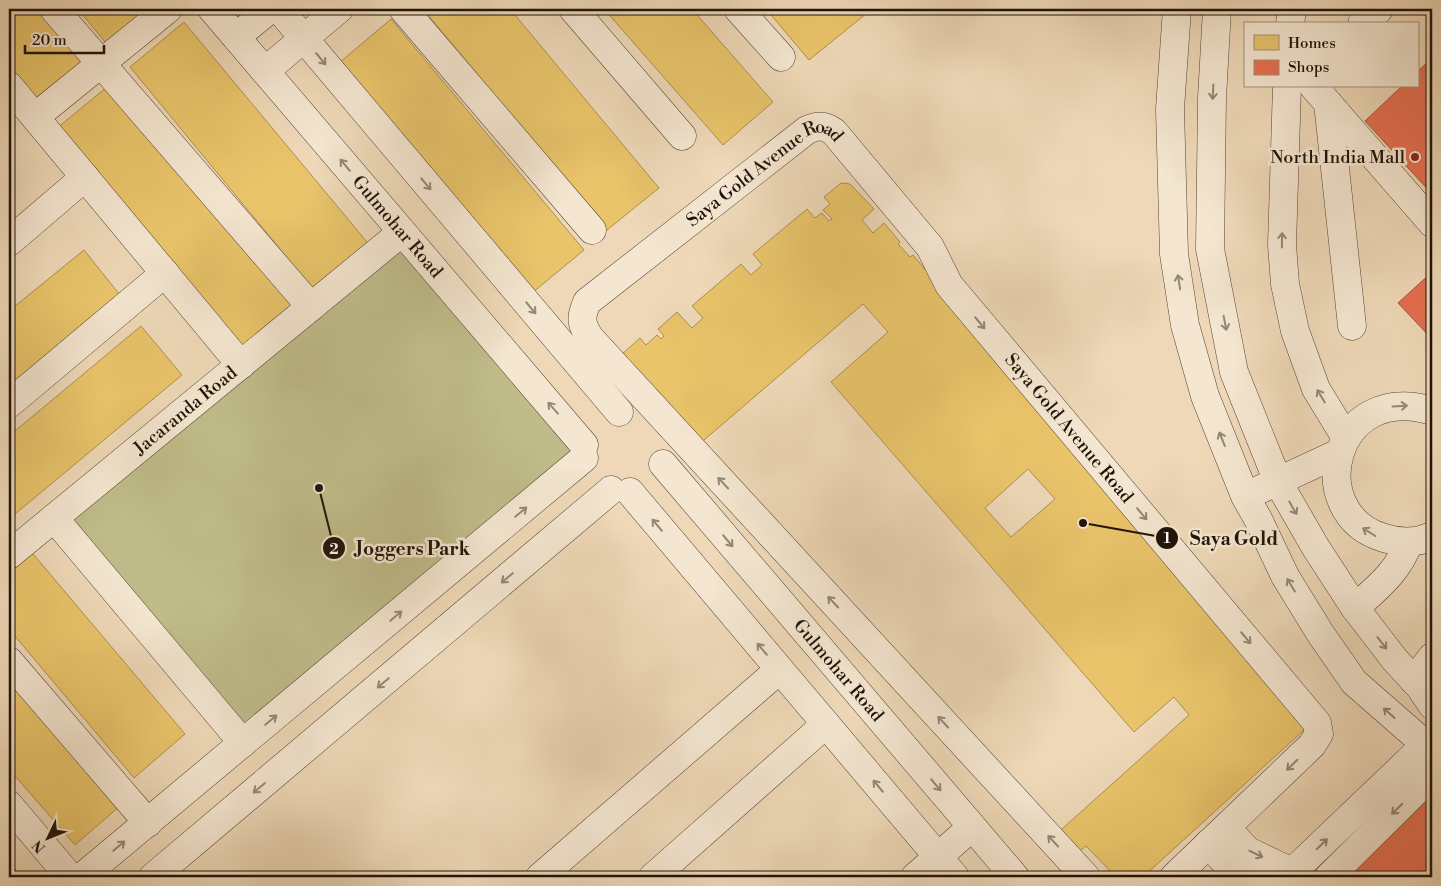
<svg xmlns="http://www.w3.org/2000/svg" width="1441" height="886" font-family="'Libre Bodoni',serif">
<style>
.green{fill:#bfbc8a;stroke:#6f6849}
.homes{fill:#e9c46a;stroke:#ac8f4d;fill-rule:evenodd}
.shops{fill:#e76f51;stroke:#ab533b}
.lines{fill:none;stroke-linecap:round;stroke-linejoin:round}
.minor-casing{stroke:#534434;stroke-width:29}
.minor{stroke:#f4e6d0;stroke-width:28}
.oneway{stroke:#948776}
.poi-dot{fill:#8f2418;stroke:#f4e6d0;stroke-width:2}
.labels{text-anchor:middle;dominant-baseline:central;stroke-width:5;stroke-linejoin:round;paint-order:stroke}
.poi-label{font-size:18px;fill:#1f1308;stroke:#f4e6d0;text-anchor:end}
.street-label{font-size:18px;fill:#1f1308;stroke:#f4e6d0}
.leader{fill:none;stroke:#1f1308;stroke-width:2}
.callout-dot{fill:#1f1308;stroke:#f4e6d0;stroke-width:2}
.mark-label{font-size:15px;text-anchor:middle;font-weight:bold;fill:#fff}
.callout-label{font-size:19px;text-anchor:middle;font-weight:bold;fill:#1f1308;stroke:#f4e6d0;stroke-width:5;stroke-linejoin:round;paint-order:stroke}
</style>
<rect width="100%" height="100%" fill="#eed8b7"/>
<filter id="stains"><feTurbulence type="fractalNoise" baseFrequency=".004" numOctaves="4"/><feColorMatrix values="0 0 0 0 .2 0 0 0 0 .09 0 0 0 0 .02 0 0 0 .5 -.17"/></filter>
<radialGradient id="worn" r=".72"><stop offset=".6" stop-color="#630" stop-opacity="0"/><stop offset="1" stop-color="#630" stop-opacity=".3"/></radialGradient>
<path class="green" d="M397 236 584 458 243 743 54 518Z"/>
<path class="homes" d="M9 9H37L81 62 32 101 9 73Z
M78 9H147L106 43Z
M423 9H510L659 188 607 230Z
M604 9H692L773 102 723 145Z
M769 9H872L809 60 767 10Z
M391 19 584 250 532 293 339 63Z
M184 22 372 248 317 294 130 67Z
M113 82 302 309 245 356 56 129Z
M841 183 850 184 874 209 862 220 873 233 884 223 900 242 898 244 910 257 913 255 1304 722V730L1143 877H1113L1115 876 1086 846 1073 857 1053 837 1189 715 1174 697 1134 732 831 382 888 332 863 304 697 446 620 356 640 338 646 345 657 335 661 339 664 336 658 329 677 312 692 328 703 318 692 306 741 264 751 275 762 265 753 254 807 209 815 218 822 213 829 221 832 219 823 210 830 204 824 197ZM1028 469 1055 499 1011 537 985 508Z
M84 250 120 295 9 386V311Z
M141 326 182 375 9 519V436Z
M28 548 185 734 134 778 9 629V564Z
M9 677 120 806 75 845 9 769Z
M9 862 22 877H9Z"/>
<path class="shops" d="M1432 58V194L1365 121 1402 86H1417V72Z
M1432 272V339L1398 303Z
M1421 799 1432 810V877H1345Z"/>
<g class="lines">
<defs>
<g id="minor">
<path d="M54 9 311 307"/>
<path id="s1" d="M212 9 584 445"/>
<path d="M279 9 619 412"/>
<path d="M403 9 592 230"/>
<path d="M573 9 682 136"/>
<path d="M738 9 781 57"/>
<path d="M1177 9 1170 109 1174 254 1185 325 1205 396 1245 496 1258 519 1285 576 1320 633 1354 682 1426 745 1432 758"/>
<path d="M1217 9 1212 98 1210 249 1234 372 1278 482 1316 548 1355 608 1395 660 1420 687 1432 705"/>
<path d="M1290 24 1292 9"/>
<path d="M1362 24 1379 9"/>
<path d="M236 37 270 9"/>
<path d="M265 71 339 9"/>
<path d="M9 86 241 365"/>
<path d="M1287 86 1282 245 1285 284 1295 331 1316 389 1346 438"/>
<path d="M1313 86 1432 223"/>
<path d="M1328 103 1352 326"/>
<path d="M35 117 168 9"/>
<path d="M9 242 85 177"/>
<path d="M9 404 165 273"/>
<path d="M1432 411C1332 380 1302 514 1384 538 1400 543 1417 543 1432 536"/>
<path id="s2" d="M663 464 1015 877"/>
<path d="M1261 489 1339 453"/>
<path d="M630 492 955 877"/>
<path d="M54 518 243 743"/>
<path id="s3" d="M9 555 402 232"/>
<path d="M1355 608C1378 587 1398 572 1409 542"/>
<path d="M9 661 148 823"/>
<path d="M1414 681 1432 657"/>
<path d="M9 805 70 877"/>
<path d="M1226 828 1248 851 1292 872"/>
<path d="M1208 844 1230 867 1252 877"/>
<path d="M82 877 584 458"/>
<path d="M153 877 611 490"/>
<path d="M540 877 779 670"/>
<path d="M653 877 826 724"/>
<path d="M915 877 972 827"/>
<path id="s4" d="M1086 877 590 338C581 324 580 318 587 302L807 130C818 125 824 125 834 132L930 247 949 285 1317 723 1319 734 1312 745 1174 877"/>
<path d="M1287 877 1419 751 1432 741"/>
<path d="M1329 877 1432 775"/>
</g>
</defs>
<use href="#minor" class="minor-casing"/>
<use href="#minor" class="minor"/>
</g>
<defs><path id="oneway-shaft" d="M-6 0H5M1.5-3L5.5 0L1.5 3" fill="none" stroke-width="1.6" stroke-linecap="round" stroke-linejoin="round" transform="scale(1.25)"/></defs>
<g class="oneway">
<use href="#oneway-shaft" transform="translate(321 59) rotate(50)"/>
<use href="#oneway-shaft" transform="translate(1213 92) rotate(93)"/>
<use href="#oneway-shaft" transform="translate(345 165) rotate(-130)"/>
<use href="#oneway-shaft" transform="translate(426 184) rotate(50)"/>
<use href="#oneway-shaft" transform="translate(1282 240) rotate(-89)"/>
<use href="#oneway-shaft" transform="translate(1179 282) rotate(-99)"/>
<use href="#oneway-shaft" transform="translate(531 308) rotate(50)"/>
<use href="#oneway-shaft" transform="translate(980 323) rotate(50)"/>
<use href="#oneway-shaft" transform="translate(1225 323) rotate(79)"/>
<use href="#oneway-shaft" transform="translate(1321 396) rotate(-121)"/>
<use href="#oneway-shaft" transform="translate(1400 406) rotate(-3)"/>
<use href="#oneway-shaft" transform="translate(553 408) rotate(-131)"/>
<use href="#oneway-shaft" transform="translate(1222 439) rotate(-112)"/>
<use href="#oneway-shaft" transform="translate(723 483) rotate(-133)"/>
<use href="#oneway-shaft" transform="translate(1293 508) rotate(60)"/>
<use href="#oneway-shaft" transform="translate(521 512) rotate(-40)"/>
<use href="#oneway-shaft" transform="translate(1142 514) rotate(50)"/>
<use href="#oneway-shaft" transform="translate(657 525) rotate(-130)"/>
<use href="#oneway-shaft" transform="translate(1369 532) rotate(-148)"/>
<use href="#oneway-shaft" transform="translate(728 541) rotate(50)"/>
<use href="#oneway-shaft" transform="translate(507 578) rotate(140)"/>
<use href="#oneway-shaft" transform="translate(1291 585) rotate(-121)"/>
<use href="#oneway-shaft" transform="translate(833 602) rotate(-133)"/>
<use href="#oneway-shaft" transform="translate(396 616) rotate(-40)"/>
<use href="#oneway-shaft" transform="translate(1246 638) rotate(50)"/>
<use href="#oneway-shaft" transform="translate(1382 643) rotate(52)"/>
<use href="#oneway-shaft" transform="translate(762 649) rotate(-130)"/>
<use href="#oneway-shaft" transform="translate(383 683) rotate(140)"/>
<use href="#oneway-shaft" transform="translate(1389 713) rotate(-138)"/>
<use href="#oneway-shaft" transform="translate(271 720) rotate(-40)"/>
<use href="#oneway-shaft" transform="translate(943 722) rotate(-133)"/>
<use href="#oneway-shaft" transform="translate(1292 765) rotate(136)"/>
<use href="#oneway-shaft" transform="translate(936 785) rotate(50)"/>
<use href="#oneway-shaft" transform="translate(878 786) rotate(-130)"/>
<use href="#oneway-shaft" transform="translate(259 788) rotate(140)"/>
<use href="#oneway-shaft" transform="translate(1397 809) rotate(135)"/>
<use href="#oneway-shaft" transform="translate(1053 841) rotate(-133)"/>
<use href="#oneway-shaft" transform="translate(1322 844) rotate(-44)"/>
<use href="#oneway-shaft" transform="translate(119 846) rotate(-40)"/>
<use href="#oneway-shaft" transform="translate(1256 854) rotate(26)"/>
</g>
<circle class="poi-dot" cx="1415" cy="157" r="5"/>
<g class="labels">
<g class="poi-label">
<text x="1405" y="157">North India Mall</text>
</g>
<g class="street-label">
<text stroke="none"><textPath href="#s4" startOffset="994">Saya Gold Avenue Road</textPath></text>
<text stroke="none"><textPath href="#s1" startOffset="286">Gulmohar Road</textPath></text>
<text stroke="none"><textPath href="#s3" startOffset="228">Jacaranda Road</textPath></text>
<text stroke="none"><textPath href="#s4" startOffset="1458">Saya Gold Avenue Road</textPath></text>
<text stroke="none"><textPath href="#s2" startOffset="271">Gulmohar Road</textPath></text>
</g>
</g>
<path class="leader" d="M1083 523L1167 538M319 488L334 548"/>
<g class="callout-dot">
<circle cx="1083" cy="523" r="5"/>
<circle cx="319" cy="488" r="5"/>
<circle cx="1167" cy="538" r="12"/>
<circle cx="334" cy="548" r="12"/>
</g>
<g class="mark-label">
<text x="1167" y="543">1</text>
<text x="334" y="554">2</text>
</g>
<g class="callout-label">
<text x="1234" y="545">Saya Gold</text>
<text x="413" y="555">Joggers Park</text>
</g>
<rect width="1441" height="886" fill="none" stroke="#eed8b7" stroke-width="30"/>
<rect x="10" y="10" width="1421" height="866" fill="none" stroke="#1f1308" stroke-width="2.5"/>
<rect x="15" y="15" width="1411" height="856" fill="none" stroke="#1f1308"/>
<rect x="1244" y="22" width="175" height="65" fill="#f4e6d0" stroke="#9f9280"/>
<rect x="1254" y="35" width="25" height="15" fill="#e9c46a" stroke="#9f9280"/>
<text x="1288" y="48" font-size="15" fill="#1f1308">Homes</text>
<rect x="1254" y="60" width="25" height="15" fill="#e76f51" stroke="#9f9280"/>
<text x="1288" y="72" font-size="15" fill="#1f1308">Shops</text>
<g transform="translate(48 838) rotate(227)" stroke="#f4e6d0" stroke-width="4" paint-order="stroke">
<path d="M0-4L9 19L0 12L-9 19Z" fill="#1f1308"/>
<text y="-8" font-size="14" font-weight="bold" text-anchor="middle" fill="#1f1308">N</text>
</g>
<path d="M25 45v8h79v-8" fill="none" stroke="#1f1308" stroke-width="2.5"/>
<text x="32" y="45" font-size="15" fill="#1f1308" stroke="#f4e6d0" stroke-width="4" paint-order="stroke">20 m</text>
<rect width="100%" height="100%" filter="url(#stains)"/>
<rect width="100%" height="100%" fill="url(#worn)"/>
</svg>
